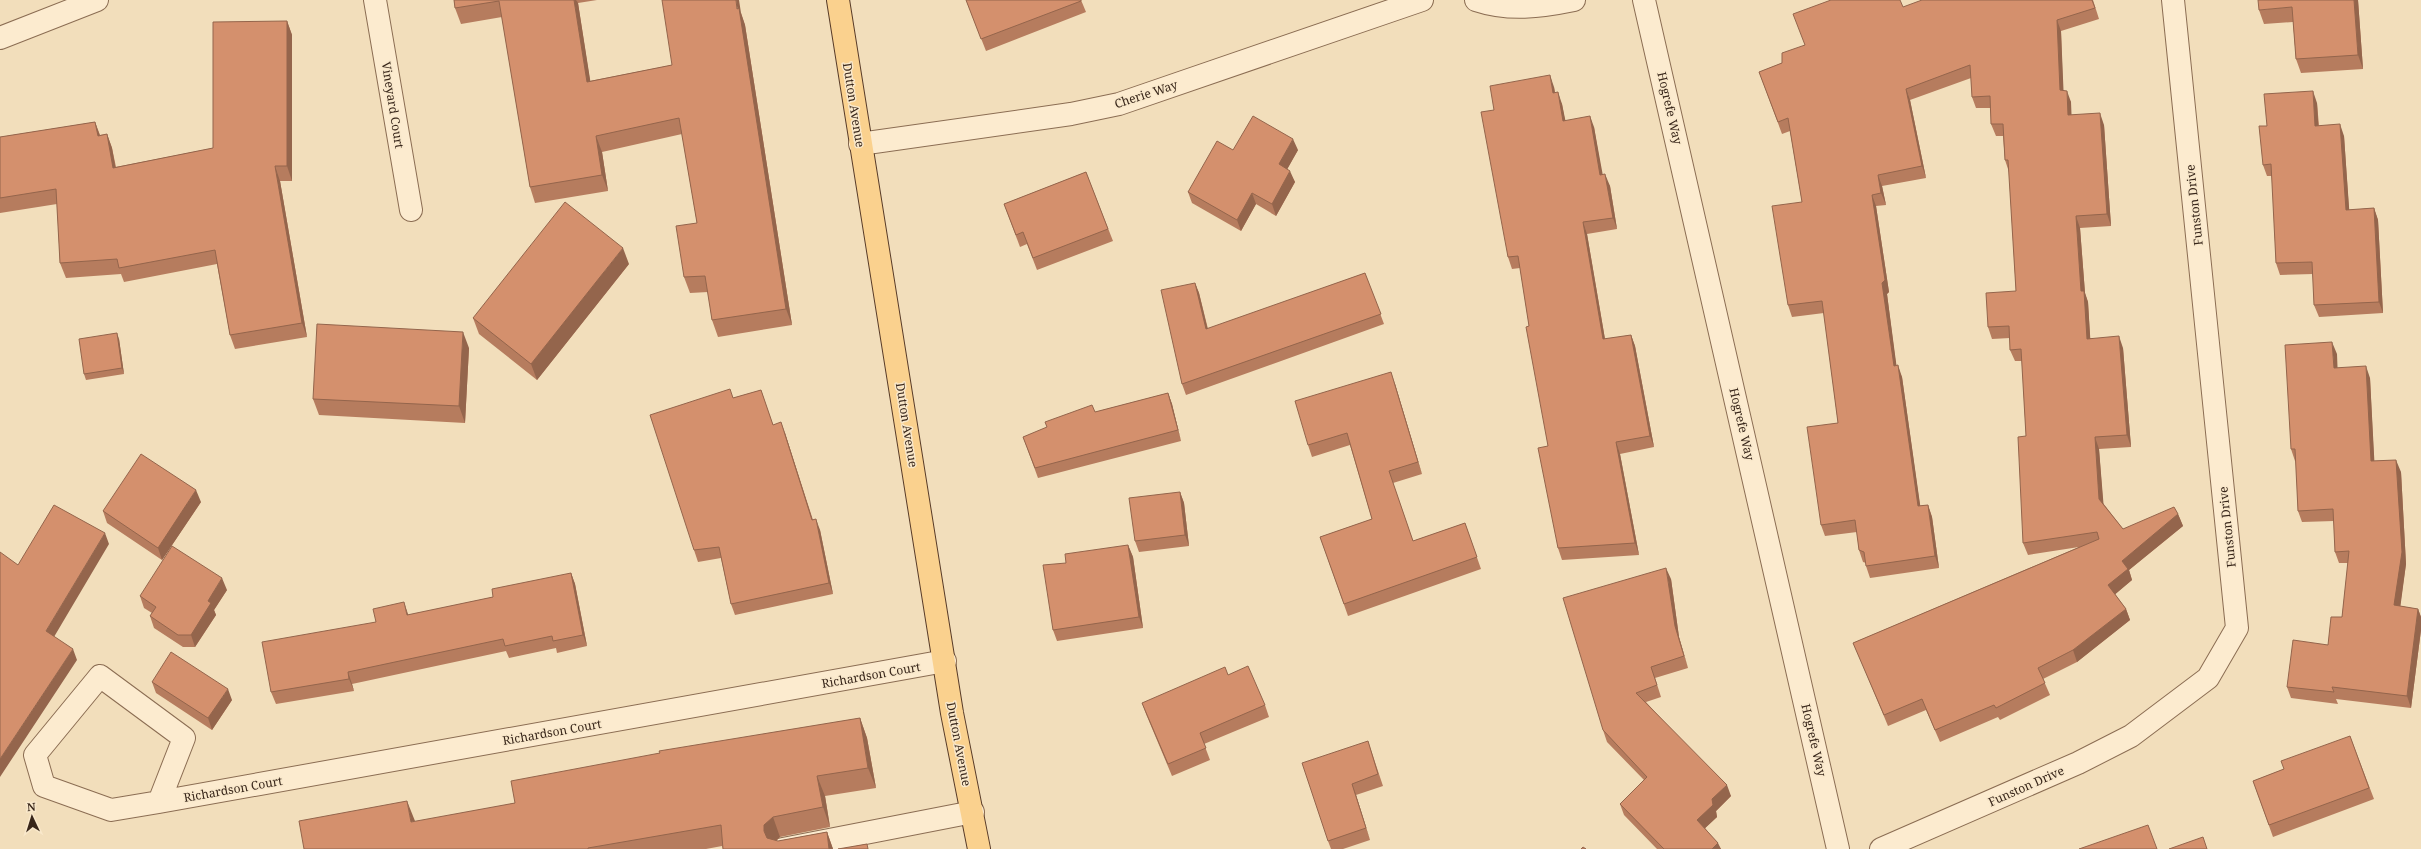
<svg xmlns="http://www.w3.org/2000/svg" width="2421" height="849" font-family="'Noto Serif',serif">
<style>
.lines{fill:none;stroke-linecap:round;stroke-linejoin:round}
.minor-casing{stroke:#8b6d53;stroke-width:24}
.major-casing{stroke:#583b28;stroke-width:24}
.minor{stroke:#fcebcf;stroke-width:22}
.major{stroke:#fad18e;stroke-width:22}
.wall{fill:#b67c5e}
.shaded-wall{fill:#94654c}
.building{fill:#d4906d;stroke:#94654c}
.labels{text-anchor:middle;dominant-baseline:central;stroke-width:3;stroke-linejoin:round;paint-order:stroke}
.street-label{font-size:12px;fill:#38261a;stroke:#f9e8cb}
</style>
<rect width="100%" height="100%" fill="#f2debb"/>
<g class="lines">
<defs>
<path id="minor" d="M375 0 411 210
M1476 0C1509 11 1540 7 1574 0
M1644 0 1838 849
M0 38 97 0
M860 144 1071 114 1119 104 1422 0
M159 802 184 738 100 676 35 755 44 786 111 810 159 802 945 661
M783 849 973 812
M1881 849 2078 763 2131 736 2208 678 2237 628 2173 0"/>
<path id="major" d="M838 0 952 713 979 849"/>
</defs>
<use href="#minor" class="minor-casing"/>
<use href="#major" class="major-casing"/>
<use href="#minor" class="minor"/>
<use href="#major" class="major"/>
</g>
<path class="wall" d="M454 0H597L578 3 590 81 672 65 741 13 745 25 792 325 718 337 712 320 708 292 690 293 684 277 697 223 682 134 602 152 608 191 535 203 530 187 502 17 461 24 455 8Z
M966 0H1081L1086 12 986 51Z
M2093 0 2099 19 2061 31 2063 91 2071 102V115L2104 125 2111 226 2080 228 2085 293 2088 302 2090 338 2123 348 2131 447 2099 449 2103 503 2123 529 2178 514 2183 526 2129 570 2132 580 2115 594 2126 609 2130 620 2077 662 2043 679 2050 695 2000 720 1998 717 1940 742 1926 710 1888 726 1858 654 1853 643 2079 547 2028 555 2023 543 2026 436 2022 361H2015L2010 350V338L1992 339 1988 327 2016 291 2009 172 2005 160 2003 136H1996L1991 124V108H1976L1972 97 1971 78 1910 100 1926 178 1882 186 1886 205 1876 206 1889 292 1887 294 1896 365 1902 377 1920 506 1928 505 1932 517 1939 568 1870 578 1866 566V563L1863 562 1859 550 1857 532 1825 536 1821 525 1838 423 1824 313 1792 317 1788 305 1802 202 1790 131 1782 134 1759 72 1782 63 1805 45Z
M2358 0 2363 69 2301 73 2296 59 2293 22 2264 24 2259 10Z
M287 21 292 35V181H280L307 337 235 349 230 335 217 264 124 282 121 274 66 278 60 263 57 204 0 213V137L95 122 100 135 107 134 112 148 116 167 213 148Z
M1554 87 1555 93 1562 104 1565 121 1594 127 1602 175 1610 186 1617 229 1587 234 1605 339 1631 335 1635 346 1654 447 1620 454 1639 555 1562 560 1558 548 1548 446 1520 268 1512 269 1508 257 1494 110Z
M2317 103 2319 126 2344 136 2349 210 2374 208 2378 220 2383 313 2319 317 2314 305 2313 274 2280 275 2276 263 2272 176H2267L2263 165 2267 126Z
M1233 150H1298L1287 169 1295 182 1276 216 1256 204 1241 231 1192 203 1188 192Z
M1086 172 1113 241 1037 270 1027 244 1020 247 1004 204Z
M629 264 537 380 479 334 473 318Z
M1365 273 1384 324 1186 395 1182 384 1195 283 1199 293 1208 329Z
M119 339 124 374 86 380 84 374Z
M469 348 465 423 319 415 313 399Z
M2337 354V368L2370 378 2374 461 2401 472 2406 564 2400 606 2418 609 2421 617V630L2411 708 2336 699 2338 704 2291 698 2287 687 2328 645 2342 617 2348 563H2339L2335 552 2334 521 2302 522 2298 511 2296 461H2295L2291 449Z
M1395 384 1422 474 1393 483 1413 541 1465 523 1481 569 1348 616 1320 537 1372 519 1350 445 1312 457 1308 445Z
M761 390 773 425 785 433 813 520 820 530 833 594 735 615 731 604 721 558 698 562 694 550 733 398Z
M1168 393 1172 404 1181 441 1038 478 1023 437 1095 412Z
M1180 492 1184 503 1189 546 1139 552 1135 541Z
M201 502 162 560 107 523 103 511Z
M1128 545 1133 557 1143 628 1057 641 1053 630 1066 563Z
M571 573 575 584 587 646 557 653 556 648 509 658 506 651 352 684 354 691 276 704 271 692 409 615 493 597Z
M1671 579 1679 637 1688 668 1655 678 1661 697 1646 702 1731 796 1716 811 1717 817 1705 828 1721 849H1657L1624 815 1620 804 1644 780 1607 742 1603 730Z
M227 590 214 610 216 615 195 647H183L154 628 150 616 152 613 144 608 140 596Z
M1228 675 1265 705 1269 717 1204 744 1210 760 1172 776 1146 714 1142 703Z
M152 682 232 700 212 730 156 693Z
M860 718 867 738 876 788 825 796 830 827 780 837 776 841H778L827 832 833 849H723L722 846 706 849H304L415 822 515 803 660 753Z
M2350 736 2374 799 2273 837 2253 781 2284 769Z
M1368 741 1383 786 1356 795 1370 840 1343 849H1331L1328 841Z"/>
<path class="shaded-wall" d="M574 0H576L578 3 593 98 587 82Z
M736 0H739L741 13 745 25 792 325 786 309Z
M2354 0H2358L2363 69 2358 55Z
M2057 20 2061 31 2064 102 2060 90Z
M287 21 292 35V181L287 166Z
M1550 75 1554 87 1557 105 1553 93Z
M1906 89 1910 100 1926 178 1922 166Z
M2067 91 2071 102 2072 126 2068 115Z
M2313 91 2317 103 2319 137 2315 126Z
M1558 92 1562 104 1568 133 1563 121Z
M2100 113 2104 125 2111 226 2107 214Z
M1590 116 1594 127 1605 187 1600 175Z
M95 122 100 136H98Z
M2340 124 2344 136 2350 221 2346 210Z
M107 134 112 148 118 182 113 168Z
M596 136 602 152 608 191 602 175Z
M1293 139 1298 150 1284 175 1279 164Z
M275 166 280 181 307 337 302 323Z
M1290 171 1295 182 1276 216 1272 204Z
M1605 174 1610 186 1617 229 1613 218Z
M1878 175 1882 186 1886 205 1881 193Z
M1252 193 1256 204 1241 231 1237 220Z
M1872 195 1876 206 1889 292 1887 294 1898 377 1894 366 1882 283Z
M2374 208 2378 220 2383 313 2379 302Z
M2076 216 2080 228 2085 293 2088 302 2091 350 2087 339 2081 291Z
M1583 222 1587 234 1607 351 1603 339Z
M623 248 629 264 537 380 531 364Z
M1195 283 1199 293 1210 339 1206 329Z
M463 332 469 348 465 423 459 406Z
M117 333 119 339 124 374 122 368Z
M1631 335 1635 346 1654 447 1650 436Z
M2119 336 2123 348 2131 447 2127 435Z
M2332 342 2337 354 2338 380 2334 368Z
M1898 365 1902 377 1922 518 1918 506Z
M2366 366 2370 378 2375 473 2371 461Z
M1391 372 1395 384 1422 474 1418 462Z
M1168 393 1172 404 1181 441 1178 430Z
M781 422 785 433 816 531 812 520Z
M2095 437 2099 449 2104 510 2099 499Z
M1616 442 1620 454 1639 555 1635 543Z
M2396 460 2401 472 2406 564 2399 617 2394 605Z
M196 490 201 502 162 560 158 548Z
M1180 492 1184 503 1189 546 1185 535Z
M1928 505 1932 517 1939 568 1935 556Z
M2178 514 2183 526 2129 570 2132 580 2112 597 2108 585 2122 561Z
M816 519 820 530 833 594 829 583Z
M105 533 109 544 51 642 46 631Z
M1128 545 1133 557 1143 628 1139 617Z
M1666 568 1671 579 1679 637 1688 668 1675 626Z
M571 573 575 584 587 646 583 635Z
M222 578 227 590 214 610 216 615 195 647 191 635 208 601Z
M404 602 408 614 412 627 407 615Z
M2126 609 2130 620 2077 662 2073 650Z
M2418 609 2421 617V630L2411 708 2407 696Z
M73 649 77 660 0 777V759Z
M348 672 352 684 354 691 349 679Z
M228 689 232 700 212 730 208 718Z
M860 718 867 738 876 788 868 768Z
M817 776 825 796 830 827 823 807Z
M1352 784 1356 795 1370 840 1366 828Z
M1727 785 1731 796 1716 811 1717 817 1701 832 1697 820 1712 799Z
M407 801 415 821 411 822Z
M773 817 780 837 771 845V849L764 831V825Z
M827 832 833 849H829Z
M1718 843 1721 849H1712Z"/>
<path class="building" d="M454 0H574L587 82 672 65 662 0H736L737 9 739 8 786 309 712 320 705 276 684 277 676 226 697 223 679 118 596 136 602 175 530 187 499 1 455 8Z
M966 0H1081V1L981 39Z
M1831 0H1900L1903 7 1922 0H2092L2095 8 2057 20 2060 90 2067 91 2068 115 2100 113 2107 214 2076 216 2081 291H2084L2087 339 2119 336 2127 435 2095 437 2099 499 2123 529 2174 507 2178 514 2122 561 2128 569 2108 585 2126 609 2073 650 2038 668 2045 683 1996 708 1994 705 1935 730 1922 699 1884 715 1853 643 2099 539 2097 532 2023 543 2018 437 2026 436 2021 349 2010 350 2009 326 1988 327 1986 293 2016 291 2008 160H2005L2003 124H1991L1990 96 1972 97 1970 65 1906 89 1922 166 1878 175 1881 193 1872 195 1885 280 1882 283 1894 366 1898 365 1918 506 1928 505 1935 556 1866 566 1864 552 1859 550 1855 520 1821 525 1807 427 1838 423 1822 301 1788 305 1772 206 1802 202 1788 118 1778 122 1759 72 1782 63V53L1805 45 1793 14Z
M2258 0H2354L2358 55 2296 59 2292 7 2259 10Z
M287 21V166H275L302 323 230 335 215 250 119 268 117 259 60 263 56 189 0 198V137L95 122 98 136 107 134 113 168 213 148V22Z
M1550 75 1553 93 1558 92 1563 121 1590 116 1600 175 1605 174 1613 218 1583 222 1603 339 1631 335 1650 436 1616 442 1635 543 1558 548 1538 448 1548 446 1526 327 1529 326 1518 256 1508 257 1481 112 1494 110 1490 86Z
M2313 91 2315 126 2340 124 2346 210 2374 208 2379 302 2314 305 2312 262 2276 263 2271 164 2263 165 2259 126H2267L2264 94Z
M1253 116 1293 139 1279 164 1290 171 1272 204 1252 193 1237 220 1188 192 1217 141 1233 150Z
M1086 172 1108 229 1033 258 1023 232 1016 235 1004 204Z
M565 202 623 248 531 364 473 318Z
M1365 273 1381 314 1182 384 1161 290 1195 283 1206 329Z
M317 324 463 332 459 406 313 399Z
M117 333 122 368 84 374 79 339Z
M2332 342 2334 368 2366 366 2371 461 2396 460 2402 552 2394 605 2418 609 2407 696 2332 687 2334 692 2287 687 2293 640 2328 645 2331 617H2342L2349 551 2335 552 2333 509 2298 511 2295 449H2291L2285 345Z
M1391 372 1418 462 1389 471 1413 541 1465 523 1477 557 1344 604 1320 537 1372 519 1347 433 1308 445 1295 401Z
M730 389 733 398 761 390 773 425 781 422 812 520 816 519 829 583 731 604 719 547 694 550 650 415Z
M1168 393 1178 430 1035 468 1023 437 1047 427 1045 422 1092 405 1095 412Z
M141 454 196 490 158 548 103 511Z
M1180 492 1185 535 1135 541 1129 498Z
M54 505 105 533 46 631 73 649 0 759V552L18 565Z
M1128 545 1139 617 1053 630 1043 565 1066 563 1065 554Z
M172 546 222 578 208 601 211 603 191 635H178L150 616 156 607 140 596Z
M1666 568 1675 626 1684 656 1651 667 1657 685 1636 693 1727 785 1712 799 1713 805 1697 820 1718 843 1712 849H1664L1620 804 1647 777 1603 730 1563 598Z
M571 573 583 635 553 641 552 636 505 646 503 639 348 672 349 679 271 692 262 642 376 622 373 609 404 602 407 615 493 597 492 589Z
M171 652 228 689 208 718 152 682Z
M1248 666 1265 705 1200 733 1206 748 1168 764 1142 703 1225 667 1228 675Z
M860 718 868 768 817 776 823 807 773 817 764 825V831L767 838 778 841 827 832 829 849H723L721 825 588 848V849H304L299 821 407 801 411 822 515 803 511 781 660 753 659 751Z
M2350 736 2369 788 2269 825 2253 781 2284 769 2281 761Z
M1368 741 1378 774 1352 784 1366 828 1328 841 1302 763Z
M2148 825 2157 849H2079Z
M2203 837 2207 849H2169Z
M867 844 868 849H838Z
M1583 847 1586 849H1581Z"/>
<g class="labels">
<g class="street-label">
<text transform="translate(1146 94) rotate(-18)">Cherie Way</text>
<text transform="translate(393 105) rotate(81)">Vineyard Court</text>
<text transform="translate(854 105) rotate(81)">Dutton Avenue</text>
<text transform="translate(1670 108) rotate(77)">Hogrefe Way</text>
<text transform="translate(2194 205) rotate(-96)">Funston Drive</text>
<text transform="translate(1742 424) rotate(77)">Hogrefe Way</text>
<text transform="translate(907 425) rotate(81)">Dutton Avenue</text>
<text transform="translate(2227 527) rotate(-96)">Funston Drive</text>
<text transform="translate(871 675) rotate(-10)">Richardson Court</text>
<text transform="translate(552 732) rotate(-10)">Richardson Court</text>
<text transform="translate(1814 740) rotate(77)">Hogrefe Way</text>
<text transform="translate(959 744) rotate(79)">Dutton Avenue</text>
<text transform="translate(2026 786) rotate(-24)">Funston Drive</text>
<text transform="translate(233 789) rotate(-10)">Richardson Court</text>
</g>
</g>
<g transform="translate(32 817) rotate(356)" stroke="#f9e8cb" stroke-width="3" paint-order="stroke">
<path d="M0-3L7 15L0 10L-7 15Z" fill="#38261a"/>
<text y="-6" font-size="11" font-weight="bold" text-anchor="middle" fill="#38261a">N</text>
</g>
</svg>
